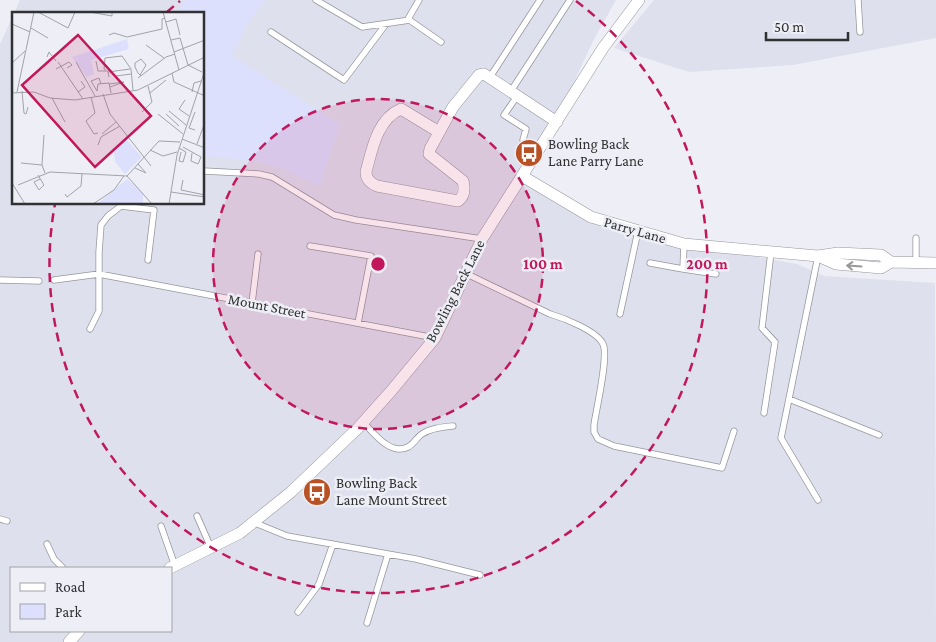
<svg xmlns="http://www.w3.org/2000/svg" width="936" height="642" font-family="'Crimson Pro',serif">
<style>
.built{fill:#dee0ed;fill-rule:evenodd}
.green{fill:#dce0fd}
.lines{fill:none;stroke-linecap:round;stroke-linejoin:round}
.lane-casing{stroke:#96979d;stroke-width:7}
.street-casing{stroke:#96979d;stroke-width:12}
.lane{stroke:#fff;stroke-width:5.5}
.street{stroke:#fff;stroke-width:11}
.oneway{stroke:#989899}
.ring{fill:none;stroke:#c2185b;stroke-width:2.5;stroke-dasharray:9 6}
.labels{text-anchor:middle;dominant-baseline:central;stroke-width:5;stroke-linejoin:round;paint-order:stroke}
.poi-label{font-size:15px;fill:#313133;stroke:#eeeff6;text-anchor:start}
.street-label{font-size:15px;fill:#313133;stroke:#eeeff6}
.inset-road{fill:none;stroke:#a2a3a8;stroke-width:1}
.view{fill:#c2185b;fill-opacity:0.15;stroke:#c2185b;stroke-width:2.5}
.inset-edge{fill:none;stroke:#313133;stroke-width:2.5}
.centre{fill:#c2185b;stroke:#eeeff6;stroke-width:2.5}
.ring-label{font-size:15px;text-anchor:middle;font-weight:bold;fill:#c2185b;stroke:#eeeff6;stroke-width:5;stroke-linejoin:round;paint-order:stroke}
</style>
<rect width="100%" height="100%" fill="#eeeff6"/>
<path class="built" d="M20 0H616L593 41 569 93 522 176 591 217 684 244 797 264 824 276 935 283 936 642H0V44ZM14 14H204V204H14ZM11 568H171V631H11Z
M654 0H936V38L793 65 689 72 614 48Z"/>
<path class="green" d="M184 0H265L246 26 232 56 340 124 320 186 283 169 257 161 204 156V14H177Z"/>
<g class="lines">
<defs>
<path id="lane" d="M316 0 362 27 410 20
M419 0 408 19 441 42
M858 0 860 32
M271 32 344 80 386 24
M490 77 540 0
M511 91 570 0
M518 95 504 115 526 129 523 140
M204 171 259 174 272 177 334 215 356 220 482 239
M310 246 371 256 358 323
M916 262V238
M650 263 683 269 684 244
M683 269 716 274
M467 274 550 314C564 318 597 331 603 344 609 356 596 410 594 425V432L598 439 614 446 722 468 734 431
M0 280 39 281
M54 280 99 274 435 338
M252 303 258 254
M620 314 638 231
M90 329 99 311V252L101 225 108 216 121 206 154 210 148 260
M789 399 879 435
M764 413 775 342 762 328 771 252
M363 422C374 433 390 456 408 447 414 444 417 437 422 434 431 428 443 427 453 426
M818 500 781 438 818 256
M197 516 211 548
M0 519 7 521
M253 522 287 536 416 559 480 575
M161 526 175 566
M47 544 54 559 63 568
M298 612 319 584 333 544
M367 623 388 554"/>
<path id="street" d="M439 132 401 109C377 119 372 150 366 172 366 179 370 183 377 186L458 201C465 196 465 189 463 181L429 154 430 149 453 107 479 75 484 74 557 122
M522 176 591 217 684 244 818 256 838 253 881 255 891 262
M818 256 836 264 881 268 891 262 936 263
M170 568 240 533 291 492 358 428 392 390 435 338 482 239 603 48 639 0
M69 642 79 631"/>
</defs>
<use href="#lane" class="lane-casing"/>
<use href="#street" class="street-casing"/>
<use href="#lane" class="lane"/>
<use href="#street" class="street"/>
</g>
<defs><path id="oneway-shaft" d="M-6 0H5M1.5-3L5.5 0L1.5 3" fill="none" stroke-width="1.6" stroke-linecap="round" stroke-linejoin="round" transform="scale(1.25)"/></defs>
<use class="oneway" href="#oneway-shaft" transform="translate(854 266) rotate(-176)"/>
<circle cx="378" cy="264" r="165" fill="#c2185b" fill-opacity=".12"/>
<g class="ring">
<circle cx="378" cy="264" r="165"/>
<path d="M167 12A329 329 0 0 1 180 1M576 1A329 329 0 1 1 55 204"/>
</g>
<defs>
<symbol id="bus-disc" viewBox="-11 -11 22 22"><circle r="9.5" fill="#b85225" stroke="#eeeff6"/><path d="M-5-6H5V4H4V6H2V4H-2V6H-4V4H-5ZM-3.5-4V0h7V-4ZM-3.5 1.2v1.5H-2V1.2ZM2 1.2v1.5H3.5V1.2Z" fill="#fff"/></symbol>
</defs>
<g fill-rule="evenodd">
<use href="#bus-disc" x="513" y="137" width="32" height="32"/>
<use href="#bus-disc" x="301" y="476" width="32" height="32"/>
</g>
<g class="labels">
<g class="poi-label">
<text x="548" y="144">Bowling Back<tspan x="548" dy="17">Lane Parry Lane</tspan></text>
<text x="336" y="483">Bowling Back<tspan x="336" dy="17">Lane Mount Street</tspan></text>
</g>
<g class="street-label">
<text transform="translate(635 230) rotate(16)">Parry Lane</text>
<text transform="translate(455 291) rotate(-63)">Bowling Back Lane</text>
<text transform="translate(267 306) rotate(11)">Mount Street</text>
</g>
</g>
<g transform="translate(12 12)">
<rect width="192" height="192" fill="#eeeff6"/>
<path d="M115 27 117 37 79 48 82 62 75 65 60 45ZM114 127 130 145 113 162 103 150 102 141ZM115 167 131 181V192H85Z" fill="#dce0fd"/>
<path class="inset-road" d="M26 0 56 16 63 0M78 0 100 4V0M151 0 167 58M154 10 164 7 168 23M0 12 18 20M19 16 36 26M97 23 102 21 115 25 150 17V7L153 6M159 28 168 26 176 53 190 60M134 33 152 46M162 40 193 28M35 45 37 40 44 49M84 49 86 59H94M46 50 71 87M64 50 83 84M0 51 13 39M44 57 57 50 60 53 55 56M96 60 92 57 93 46 110 44 119 57 121 78M160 61 162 70 193 84M128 63 134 53 129 47 123 51V55L126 61 129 64M104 64 119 62M97 65 96 60 118 57M126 66 154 45 163 42M89 72 87 66 79 69 85 79 86 72 97 71 99 81M97 72 112 70 98 75M10 79 12 101 14 102 16 95M5 80 22 0M66 80 73 75 69 69M180 80 182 71 189 69M0 81 22 80 38 86 63 88 126 78 193 45M138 81 154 68M91 82 98 102 139 154M79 85 83 101 74 109 82 122 86 121M40 86 53 110M173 88 167 97 177 104M157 99 174 113M130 100 140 90 136 74M146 102 171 122M154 102 167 114M183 118 177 116 183 100M90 122 104 110M170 127 193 136M185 132 193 110M86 133 89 125 108 114M171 135 189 145 186 152 179 149 180 141M167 136 174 140 171 150 167 149 169 140M138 138 151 144 165 140M9 151 30 153 33 161M30 153 32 123M123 156 134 161 126 152M26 163 32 173 27 178 22 170 28 167M115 164 140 192M171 168 169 178 193 183M0 171 13 192M6 173 38 160 115 164 147 129 168 130M159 180 193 185M53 182 55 185 69 174 70 162M81 192 102 178 112 164M157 192 165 143 193 58"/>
<path class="view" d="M66 23 139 104 83 155 10 73Z"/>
<rect width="192" height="192" class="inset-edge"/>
</g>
<circle cx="378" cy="264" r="8" class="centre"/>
<g class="ring-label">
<text x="543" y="269">100 m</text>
<text x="707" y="269">200 m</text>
</g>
<rect x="10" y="567" width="162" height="65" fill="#eeeff6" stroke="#a2a3a8"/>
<rect x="20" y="583" width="25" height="8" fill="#ffffff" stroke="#a2a3a8"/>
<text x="55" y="592" font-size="15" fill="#313133">Road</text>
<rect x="20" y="604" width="25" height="15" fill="#dce0fd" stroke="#a2a3a8"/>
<text x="55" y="617" font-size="15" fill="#313133">Park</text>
<path d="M766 32v8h82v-8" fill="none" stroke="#313133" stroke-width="2.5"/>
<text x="774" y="32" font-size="15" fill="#313133" stroke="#eeeff6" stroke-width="4" paint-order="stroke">50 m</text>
</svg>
